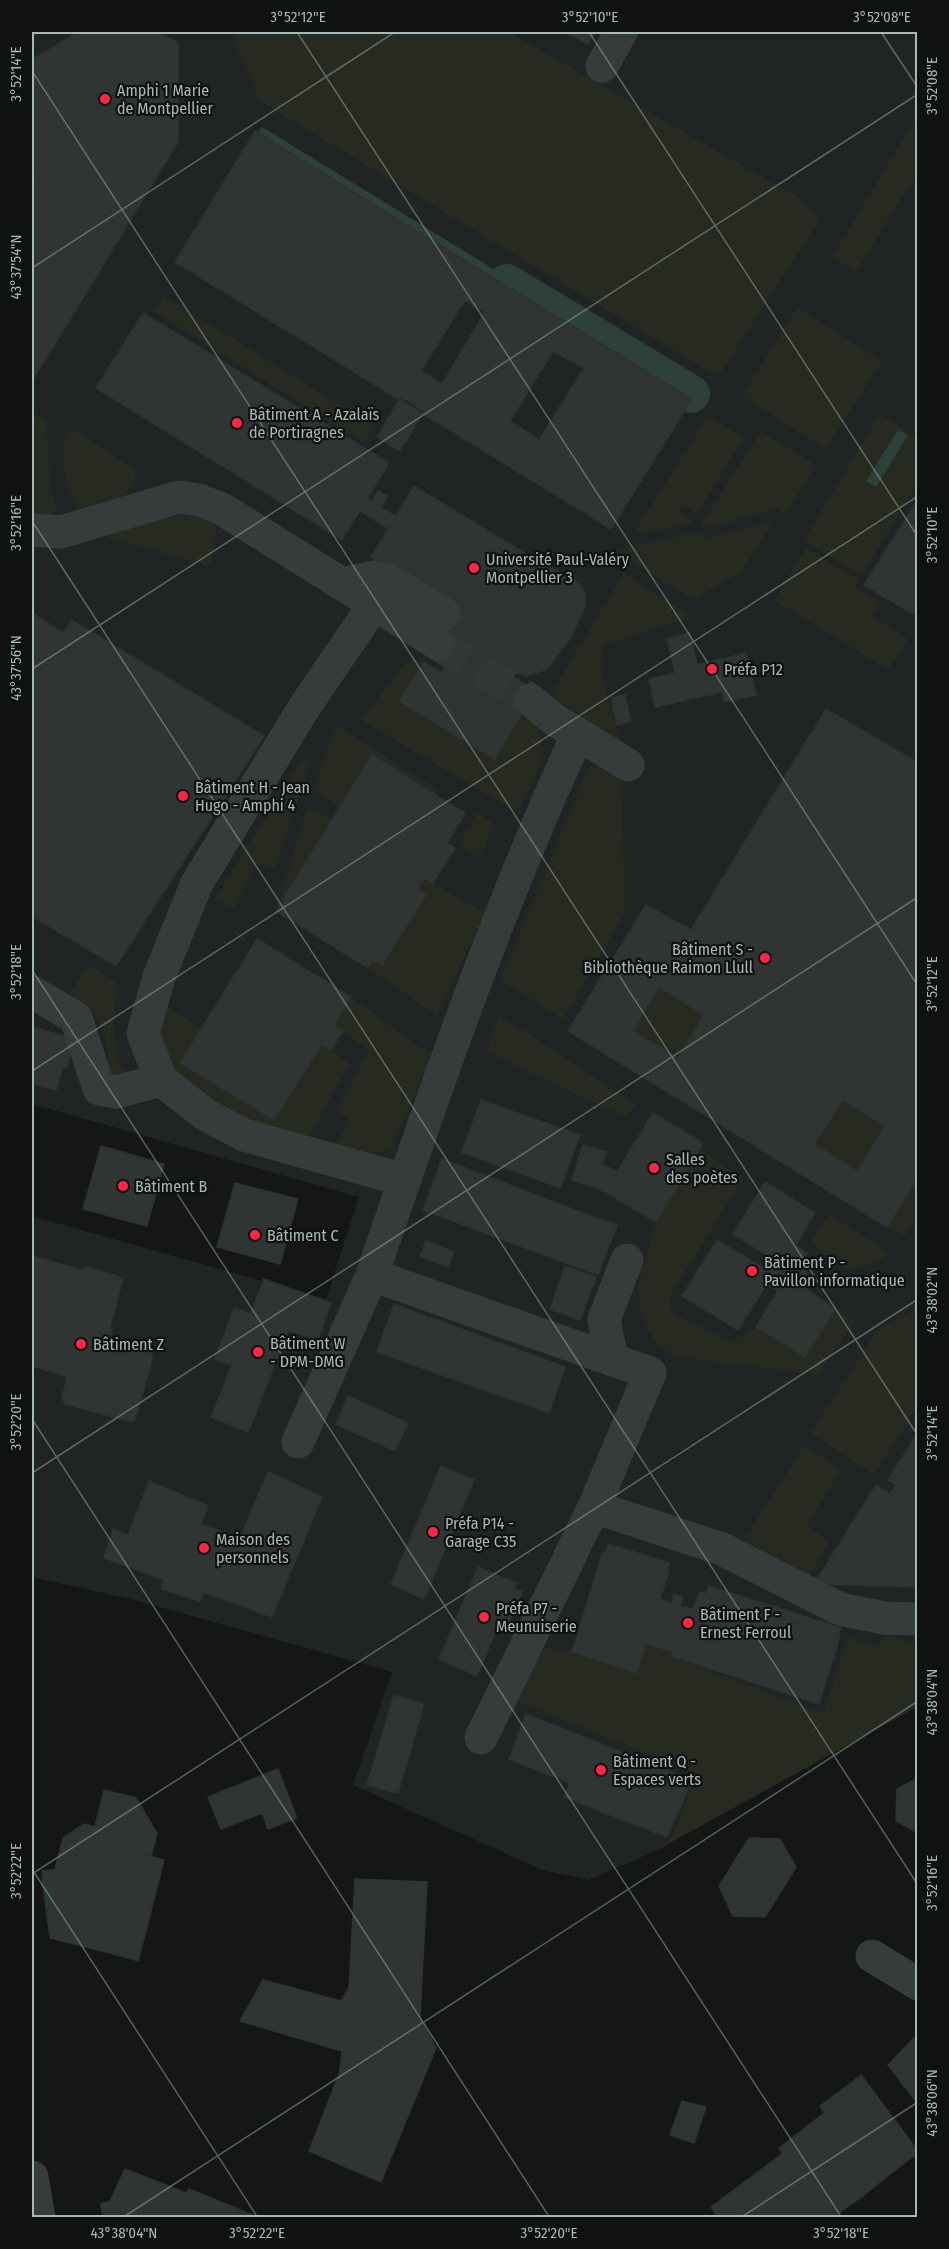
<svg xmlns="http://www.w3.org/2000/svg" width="949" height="2249" font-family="'Fira Sans Condensed',sans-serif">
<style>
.built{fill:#212424}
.green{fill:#272a21}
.water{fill:#2d413a}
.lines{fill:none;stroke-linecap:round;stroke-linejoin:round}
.canal{stroke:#2d413a;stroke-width:38}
.building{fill:#303433;stroke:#2f3233;stroke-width:1.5;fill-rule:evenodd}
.minor-tunnel{stroke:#323737;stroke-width:33;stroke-dasharray:33 16;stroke-linecap:butt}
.minor{stroke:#363c3c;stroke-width:33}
.ticks{fill:none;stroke:#a6b9b6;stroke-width:1.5;stroke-opacity:0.45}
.poi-dot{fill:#ff2544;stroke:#101212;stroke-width:2}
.labels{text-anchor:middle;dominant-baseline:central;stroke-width:4.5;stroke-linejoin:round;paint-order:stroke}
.poi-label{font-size:16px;fill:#a6b9b6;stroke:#101212;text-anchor:start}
.neatline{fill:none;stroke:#a6b9b6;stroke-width:2}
.ticks-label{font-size:15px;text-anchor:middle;fill:#a6b9b6}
</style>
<rect width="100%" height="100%" fill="#151717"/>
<path class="built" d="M32 32H917V1707L657 1850 589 1880 542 1870 353 1785 392 1672 135 1600 32 1577V1216L326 1299 359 1197 32 1104Z"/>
<path class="green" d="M233 32H509L801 199 820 219 718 377 261 102 237 51Z
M917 115V173L856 272 832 257Z
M163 295 374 426 364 443 153 311Z
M797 307 882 361 826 449 742 396Z
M32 412 46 421 51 493 56 506 54 517 32 516Z
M880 414 917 437V483L862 576 803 541Z
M708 416 744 437 697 514 684 505 679 512 695 523 633 534Z
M75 430 134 469C145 496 99 506 81 513 65 496 60 454 66 433Z
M761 431 816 465 786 514 777 508 709 528 701 524Z
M180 511 207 518 217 526 211 566 107 538 111 530Z
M774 521 741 572 693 600 615 551 696 532 708 538Z
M806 548 859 580 856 587 880 602 872 616 908 639 888 670 774 600Z
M624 573 692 617 602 646 601 673 620 742 554 698 552 692Z
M428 654 400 702 494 759 521 716C525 719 533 723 536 727 554 753 528 790 518 813L361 720 404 664Z
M336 725 438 789 435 794 372 756 340 807 313 790Z
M302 758 310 763 275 869 256 863 235 909 214 900Z
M589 766 611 769 621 785 625 913 563 1019 500 980Z
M307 807 332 820 276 911Z
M477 813 494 823 480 858 459 845Z
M425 878 484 913 438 1016 368 968 373 960 382 965 425 895 417 889Z
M88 965 118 983C113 1013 109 1053 129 1079L110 1075C106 1031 106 1020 69 994Z
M659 987 704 1015 678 1058 633 1031Z
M351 997 432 1056 391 1148 370 1155 335 1146 349 1119 337 1111 369 1051 334 1025Z
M162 1003 201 1029 181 1063 274 1120 322 1044 350 1064 308 1138 218 1109 167 1073 148 1034Z
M499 1015 636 1104 626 1118 486 1051Z
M843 1100 885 1126 857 1171 814 1144Z
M700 1149 743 1179 670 1296 671 1312 730 1342 756 1327 805 1357 835 1309 854 1322 818 1375 674 1356 657 1345 648 1330 640 1309 638 1285 656 1222Z
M917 1177V1216L905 1236 887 1227Z
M829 1214 890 1253C872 1266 857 1270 835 1267L811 1240Z
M917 1308V1407L874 1475 810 1433 879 1328Z
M804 1446 841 1469 807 1525 830 1542 803 1584 741 1544Z
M885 1635 917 1643V1707L657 1850 673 1835 697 1774 516 1701 541 1647 572 1652 636 1673 646 1644 673 1652 672 1657 823 1713 848 1637 877 1647Z"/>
<path class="water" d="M262 127 552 305 548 312 258 133Z
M592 330 692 392 689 397 588 336Z
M898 430 908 435 876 487 866 481Z"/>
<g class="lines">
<path class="canal" d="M507 283 691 394"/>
</g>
<path class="building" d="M78 32H159L178 43V142L125 229 32 173V60Z
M565 32H595L588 44Z
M255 131 474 266 390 394 175 262Z
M32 173 125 229 91 285 32 249Z
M32 249 91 285 32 381Z
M474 266 512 289 430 418 390 394ZM465 300 485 312 442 384 421 371Z
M512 289 692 399 611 529 430 418ZM553 351 584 368 539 440 510 421Z
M143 313 389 463 342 540 96 388Z
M401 397 424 411 400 451 377 437Z
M414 486 549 568 568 574 580 584 585 595V607L571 637 547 669 527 676 515 672 444 629 456 609 371 557Z
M378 491 388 496 381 507 372 502Z
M367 499 397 517 389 529 360 511Z
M918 499V617L864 585Z
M32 613 63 633 72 620 264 736 116 966 32 916ZM107 686 180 732 130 813 57 767Z
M690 633 697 665 746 653 756 695 724 702 722 692 655 707 649 679 675 673 667 638Z
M462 640 509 669 506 673 536 691 494 759 399 701 424 662 442 673Z
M107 686 180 732 130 813 57 767Z
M625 695 631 722 617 725 611 698Z
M826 709 918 763V1177L887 1227 568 1031 646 905 691 930ZM659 987 704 1015 678 1058 633 1031ZM843 1100 885 1126 857 1171 814 1144Z
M372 755 465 813 447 843 455 848 433 883 425 878 417 889 426 895 382 965 373 960 368 968 276 911Z
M257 939 351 997 334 1025 343 1031 331 1050 322 1044 274 1120 180 1063Z
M32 1027 64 1036 49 1088 32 1084Z
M64 1036 75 1039 66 1068 57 1065Z
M57 1065 63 1067 56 1090 49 1088Z
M481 1100 580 1135 560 1188 462 1152Z
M653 1113 703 1143 656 1222 602 1190 572 1180 583 1145 606 1152 602 1164 617 1172Z
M101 1146 164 1164 147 1226 83 1209Z
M442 1159 580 1212 561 1261 423 1210Z
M765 1182 815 1213 796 1245 807 1254 804 1259 807 1273 811 1276 805 1288 835 1309 805 1357 756 1327 778 1291 767 1284 738 1330 682 1296 717 1240 763 1268 770 1257 733 1234Z
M235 1183 298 1199 280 1264 217 1247Z
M580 1212 617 1225 598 1275 561 1261Z
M426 1241 454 1252 448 1267 420 1256Z
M32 1256 82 1270 86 1266 123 1278 110 1328 112 1329 110 1338 150 1349 153 1357 135 1420 132 1422 65 1404 62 1397 67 1379 65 1376 32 1366Z
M565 1266 596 1277 580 1320 550 1309Z
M264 1279 331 1303 318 1339 288 1331 260 1402 223 1388Z
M394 1304 565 1367 549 1413 377 1352Z
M234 1308 251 1314 231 1365 215 1359Z
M223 1388 260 1402 248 1432 211 1417Z
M348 1396 408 1423 395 1451 336 1424Z
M918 1432V1587L814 1584 876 1485 890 1494 896 1485 888 1480Z
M441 1466 474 1480 424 1599 391 1584Z
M268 1472 322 1497 272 1617 203 1592 200 1601 161 1589 163 1579 104 1558 113 1529 128 1535 149 1481 208 1506 201 1524 240 1538Z
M608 1544 670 1563 667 1571 606 1552Z
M603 1551 669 1572 660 1599 672 1603 674 1594 683 1597 680 1606 693 1609 700 1592 840 1636 819 1704 671 1656 673 1652 651 1645 646 1644 637 1673 572 1652Z
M478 1567 516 1583 514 1589 522 1592 507 1627 499 1624 477 1676 439 1659Z
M709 1586 841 1628 838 1636 706 1594Z
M394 1695 424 1704 398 1793 367 1785Z
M526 1714 692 1780 667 1837 564 1797 570 1783 509 1759Z
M278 1769 297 1818 268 1829 262 1813 221 1829 208 1797Z
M918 1778V1833L896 1821 897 1789Z
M104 1790 136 1798 157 1833 155 1842 95 1827Z
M84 1824 155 1842 151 1856 135 1852 132 1866 148 1870 144 1887 156 1891 148 1923 134 1920 125 1957 50 1938 43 1885 67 1882 71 1868 55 1869 63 1838Z
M749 1838 780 1839 796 1867 765 1917 733 1916 719 1886Z
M135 1852 164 1860 156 1891 144 1887 148 1870 132 1866Z
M71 1868 67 1882 43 1885 42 1871Z
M355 1879 427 1882 420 2018 436 2048 381 2182 309 2151 339 2074 354 2080 361 2063 349 2058 341 2062 342 2051 240 2021 263 1980 341 2001 349 1988Z
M134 1920 148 1923 138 1961 125 1957Z
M914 2038 918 2043V2104L888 2065Z
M349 2058 361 2063 354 2080 339 2074 341 2062Z
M861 2075 918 2151V2154L912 2157 884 2120 855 2080Z
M855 2080 912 2157 880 2182 873 2173 856 2185 863 2196 847 2207 842 2201 833 2209 837 2215 834 2218H718L711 2207 782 2154 779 2148 824 2113 820 2106Z
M682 2101 706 2107 694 2143 670 2135Z
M125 2169 186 2193 189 2189 260 2218H103L101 2204 110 2201Z
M873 2173 880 2182 863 2196 856 2185Z
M842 2201 847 2207 837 2215 833 2209Z"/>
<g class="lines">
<path class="minor-tunnel" d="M438 644 530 700"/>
<path class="minor" d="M602 66 621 32
M32 530 61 532 179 497 199 500 222 509 438 644
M342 584 375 577 389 581 444 614
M374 605 305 706 197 883 159 977 143 1033 161 1080 206 1115 244 1135 404 1180
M530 700 556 721 578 734
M32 992 76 1018 99 1089 116 1092 161 1080
M612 1360 604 1320 627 1260
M298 1442 372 1275
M594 1507 722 1549 840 1609 884 1618 918 1619
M481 1738 594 1507 650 1373 372 1275C434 1093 497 909 578 734L628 765
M872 1956 918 1984
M32 2177 39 2218"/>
</g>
<path class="ticks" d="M297 32 918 986M589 32 918 537M881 32 918 88M32 71 918 1436M32 268 395 32M32 521 918 1885M32 669 918 94M32 970 842 2218M32 1071 918 496M32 1419 550 2218M32 1473 918 897M32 1869 258 2218M32 1874 918 1299M122 2218 918 1701M740 2218 918 2102"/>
<g class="poi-dot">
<circle cx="105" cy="99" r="6"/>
<circle cx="237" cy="423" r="6"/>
<circle cx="474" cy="568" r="6"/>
<circle cx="712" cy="669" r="6"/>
<circle cx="183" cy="796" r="6"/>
<circle cx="765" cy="958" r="6"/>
<circle cx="654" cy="1168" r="6"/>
<circle cx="123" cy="1186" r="6"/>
<circle cx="255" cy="1235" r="6"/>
<circle cx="752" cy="1271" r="6"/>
<circle cx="81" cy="1344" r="6"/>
<circle cx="258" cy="1352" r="6"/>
<circle cx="433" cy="1532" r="6"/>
<circle cx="204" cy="1548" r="6"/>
<circle cx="484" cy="1617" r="6"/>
<circle cx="688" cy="1623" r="6"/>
<circle cx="601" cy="1770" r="6"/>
</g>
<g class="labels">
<g class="poi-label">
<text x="117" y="90">Amphi 1 Marie<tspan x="117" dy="18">de Montpellier</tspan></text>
<text x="249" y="414">Bâtiment A - Azalaïs<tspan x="249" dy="18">de Portiragnes</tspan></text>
<text x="486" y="559">Université Paul-Valéry<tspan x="486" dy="18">Montpellier 3</tspan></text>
<text x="724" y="669">Préfa P12</text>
<text x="195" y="787">Bâtiment H - Jean<tspan x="195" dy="18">Hugo - Amphi 4</tspan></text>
<text x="753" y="949" text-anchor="end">Bâtiment S -<tspan x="753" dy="18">Bibliothèque Raimon Llull</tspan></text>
<text x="666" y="1159">Salles<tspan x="666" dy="18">des poètes</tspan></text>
<text x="135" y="1186">Bâtiment B</text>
<text x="267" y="1235">Bâtiment C</text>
<text x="764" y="1262">Bâtiment P -<tspan x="764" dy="18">Pavillon informatique</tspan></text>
<text x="270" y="1343">Bâtiment W<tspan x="270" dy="18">- DPM-DMG</tspan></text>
<text x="93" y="1344">Bâtiment Z</text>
<text x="445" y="1523">Préfa P14 -<tspan x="445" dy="18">Garage C35</tspan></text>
<text x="216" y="1539">Maison des<tspan x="216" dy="18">personnels</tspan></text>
<text x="496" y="1608">Préfa P7 -<tspan x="496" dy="18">Meunuiserie</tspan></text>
<text x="700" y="1614">Bâtiment F -<tspan x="700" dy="18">Ernest Ferroul</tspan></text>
<text x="613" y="1761">Bâtiment Q -<tspan x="613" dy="18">Espaces verts</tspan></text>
</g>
</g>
<rect width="949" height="2249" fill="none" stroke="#101212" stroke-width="66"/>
<rect x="33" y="33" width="883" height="2183" class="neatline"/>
<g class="ticks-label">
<text x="298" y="22">3°52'12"E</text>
<text x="590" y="22">3°52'10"E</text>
<text x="882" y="22">3°52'08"E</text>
<text transform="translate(16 74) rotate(-90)" y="5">3°52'14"E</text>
<text transform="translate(932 86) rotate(-90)" y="5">3°52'08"E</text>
<text transform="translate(16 267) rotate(-90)" y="5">43°37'54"N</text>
<text transform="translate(16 523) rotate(-90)" y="5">3°52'16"E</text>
<text transform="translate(932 535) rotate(-90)" y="5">3°52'10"E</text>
<text transform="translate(16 668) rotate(-90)" y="5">43°37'56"N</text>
<text transform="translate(16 972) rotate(-90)" y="5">3°52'18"E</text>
<text transform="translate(932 984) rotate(-90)" y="5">3°52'12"E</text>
<text transform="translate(932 1300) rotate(-90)" y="5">43°38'02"N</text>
<text transform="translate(16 1422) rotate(-90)" y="5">3°52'20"E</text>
<text transform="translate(932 1433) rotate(-90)" y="5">3°52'14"E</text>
<text transform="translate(932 1702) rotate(-90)" y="5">43°38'04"N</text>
<text transform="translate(16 1871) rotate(-90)" y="5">3°52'22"E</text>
<text transform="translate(932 1883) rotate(-90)" y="5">3°52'16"E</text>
<text transform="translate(932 2103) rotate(-90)" y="5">43°38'06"N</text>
<text x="124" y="2238">43°38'04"N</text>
<text x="257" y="2238">3°52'22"E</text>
<text x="549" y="2238">3°52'20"E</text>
<text x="841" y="2238">3°52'18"E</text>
</g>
</svg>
